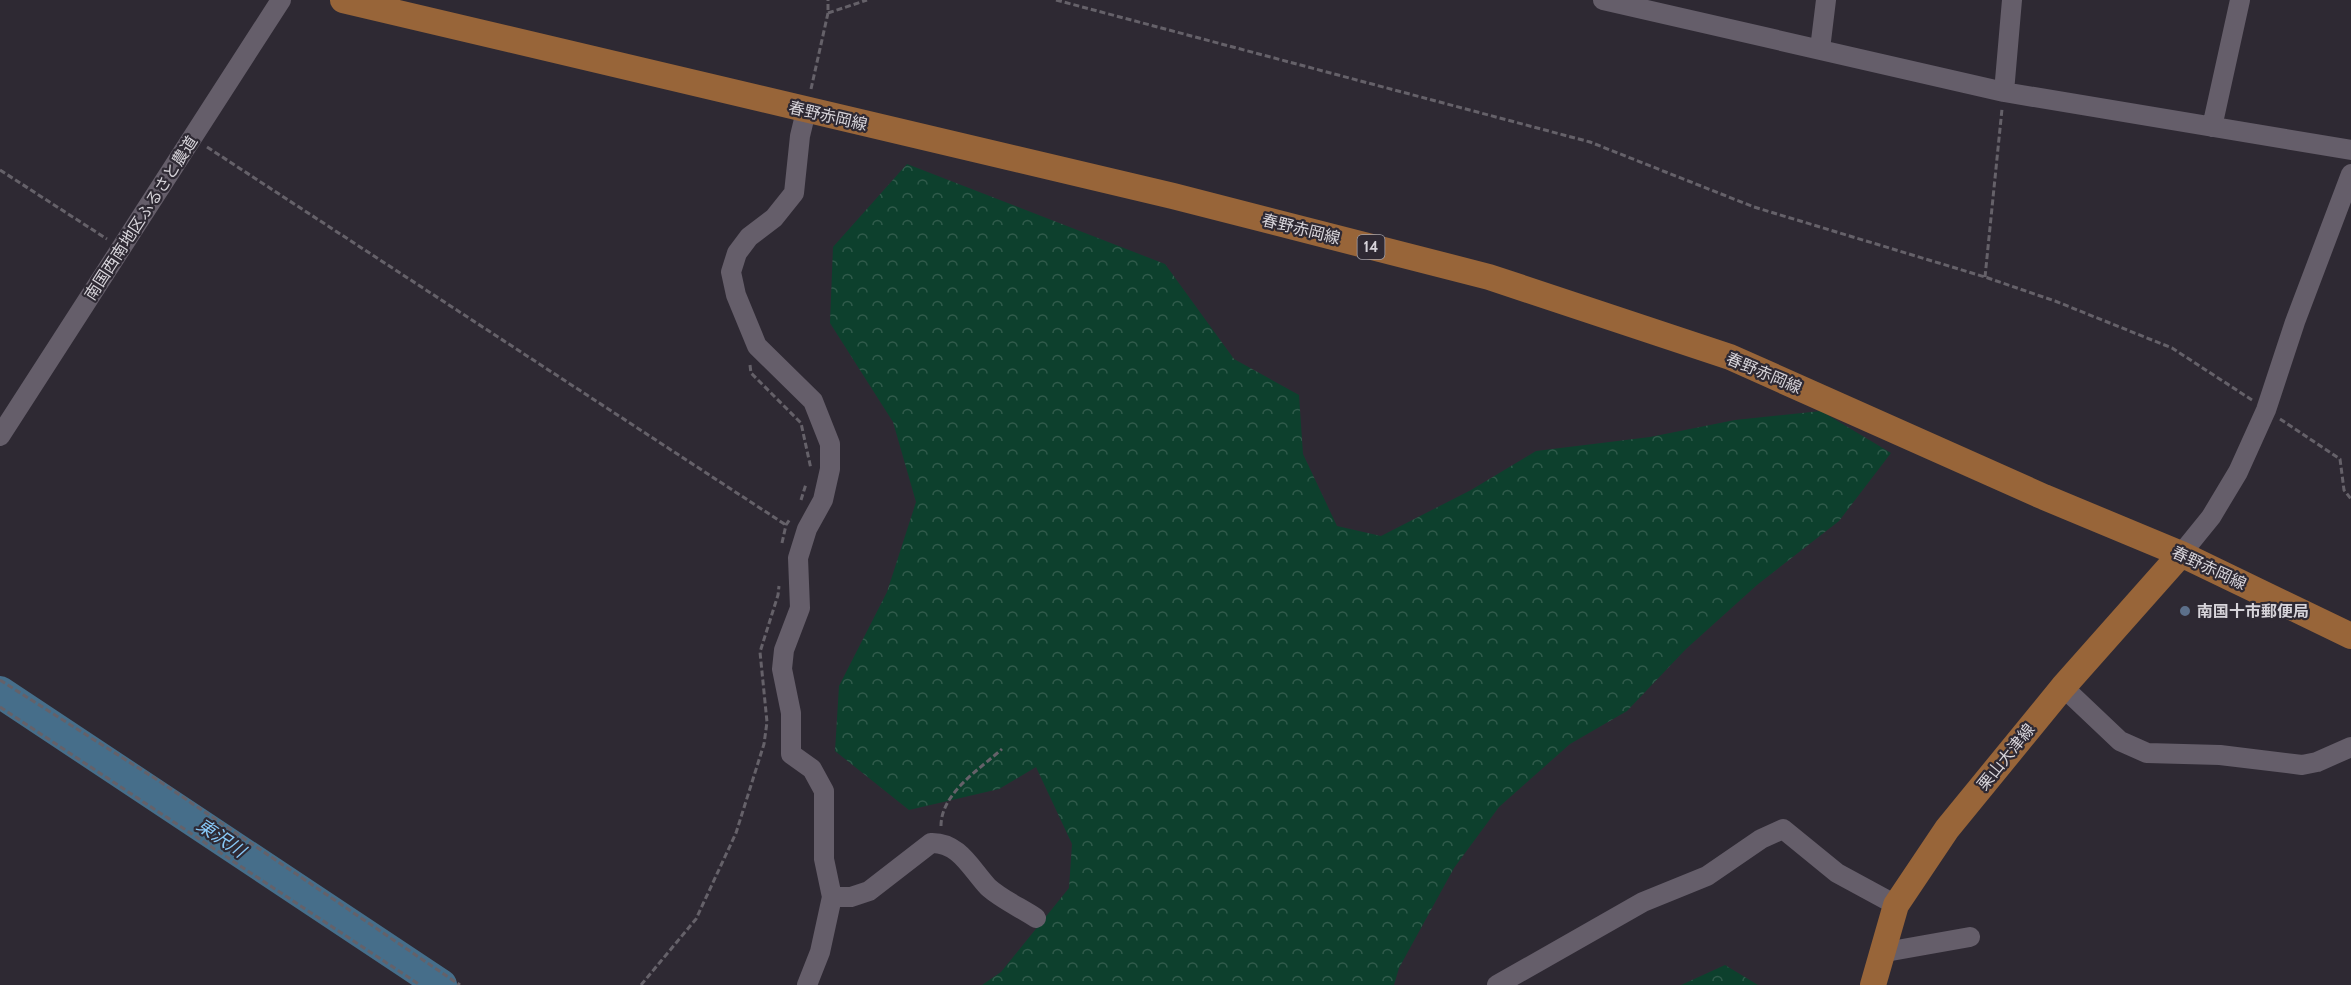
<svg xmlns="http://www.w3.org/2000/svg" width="2351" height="985" font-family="Cabin,'Noto Sans JP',sans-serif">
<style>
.forest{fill:url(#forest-crowns)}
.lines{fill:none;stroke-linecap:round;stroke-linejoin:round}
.river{stroke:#466e8a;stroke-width:32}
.path{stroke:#656169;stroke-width:3;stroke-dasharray:6 3;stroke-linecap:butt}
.minor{stroke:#655e6a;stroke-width:20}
.major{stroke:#986539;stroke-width:26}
.service-dot{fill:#5c6f8a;stroke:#2e2933;stroke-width:2}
.labels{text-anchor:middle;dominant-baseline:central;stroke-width:4.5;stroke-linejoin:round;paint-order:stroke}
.shield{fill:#2e2933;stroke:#a4a1a8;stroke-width:1.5}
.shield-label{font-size:15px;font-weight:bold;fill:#d7d4da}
.street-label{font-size:16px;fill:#d7d4da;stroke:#2e2933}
.poi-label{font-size:16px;font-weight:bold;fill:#d7d4da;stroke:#2e2933;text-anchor:start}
.water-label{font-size:18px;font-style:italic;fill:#88c8f7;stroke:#2e2933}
</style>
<defs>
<pattern id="forest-crowns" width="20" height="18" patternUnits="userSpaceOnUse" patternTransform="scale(1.5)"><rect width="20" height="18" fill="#0d402d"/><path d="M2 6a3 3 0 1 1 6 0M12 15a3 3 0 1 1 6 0" fill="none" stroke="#305b4b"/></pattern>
</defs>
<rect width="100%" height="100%" fill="#2e2933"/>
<path class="forest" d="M907 164 1165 264 1234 359 1299 395 1303 454 1337 526 1381 536 1471 490 1536 451 1650 437 1735 420 1821 411 1891 453 1839 521 1757 585 1686 649 1627 711 1570 744 1499 807 1454 868 1399 968 1394 985H982L1001 972 1069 888 1072 844 1036 767 999 789 909 810 835 751 839 686 887 592 916 502 893 422 830 323 833 247Z
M1725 965 1758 985H1681Z"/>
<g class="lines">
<path class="river" d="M0 692 441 985"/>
<path class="path" d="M1056 0 1590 142 1754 207 1985 277 2055 301 2172 348 2252 400
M828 13 867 0
M811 89 828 13V0
M207 147 786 525
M0 170 107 239
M1985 277 2002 109
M750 365 751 373 801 423 811 469
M2280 419 2340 459 2344 490 2351 499
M801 500 806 484
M782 543 786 525 790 519
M0 680 159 781 460 985
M0 707 420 985
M941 826C941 793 980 769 1002 749
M641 985 696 919 736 833 764 744 767 722 760 652 778 595 779 586"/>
<path class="minor" d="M1603 0 2004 92 2351 150
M1820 49 1826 0
M2004 92 2012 0
M806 111 800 136 794 193 774 218 749 237 737 253 731 272 736 295 757 346 813 401 830 444V469L823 500 807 529 798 558 800 608 784 650 782 669 791 713V754L812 769 824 791V859L832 897 820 952 807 985
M2212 127 2240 0
M0 436 281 0
M2181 554 2211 517 2238 472 2266 410 2295 322 2351 174
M2063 687 2120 741 2147 753 2220 755 2302 765 2317 762 2351 747
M832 897H851L869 891 931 843C959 842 971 869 988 887 1001 899 1021 908 1036 918
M1880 953 1970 937
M1497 985 1643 902 1707 876 1761 839 1783 829 1837 873 1896 905"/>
<path class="major" d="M343 0 1173 196 1489 277 1730 357 2044 497 2181 554 2351 636
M1873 985 1896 905 1947 829 2063 687 2181 554"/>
</g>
<circle class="service-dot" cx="2185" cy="611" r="6"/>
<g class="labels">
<rect class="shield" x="1357.5" y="235" width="27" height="24" rx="4.5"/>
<g class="shield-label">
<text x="1371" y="247">14</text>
</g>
<g class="street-label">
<text transform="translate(828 116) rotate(13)">春野赤岡線</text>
<text transform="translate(141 218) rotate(-57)">南国西南地区ふるさと農道</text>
<text transform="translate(1301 229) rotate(14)">春野赤岡線</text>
<text transform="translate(1764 373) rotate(23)">春野赤岡線</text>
<text transform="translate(2209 568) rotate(25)">春野赤岡線</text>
<text transform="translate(2006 757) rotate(-51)">栗山大津線</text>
</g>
<g class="poi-label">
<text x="2197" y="611">南国十市郵便局</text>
</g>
<g class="water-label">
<text transform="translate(221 838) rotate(34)">東沢川</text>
</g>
</g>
</svg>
